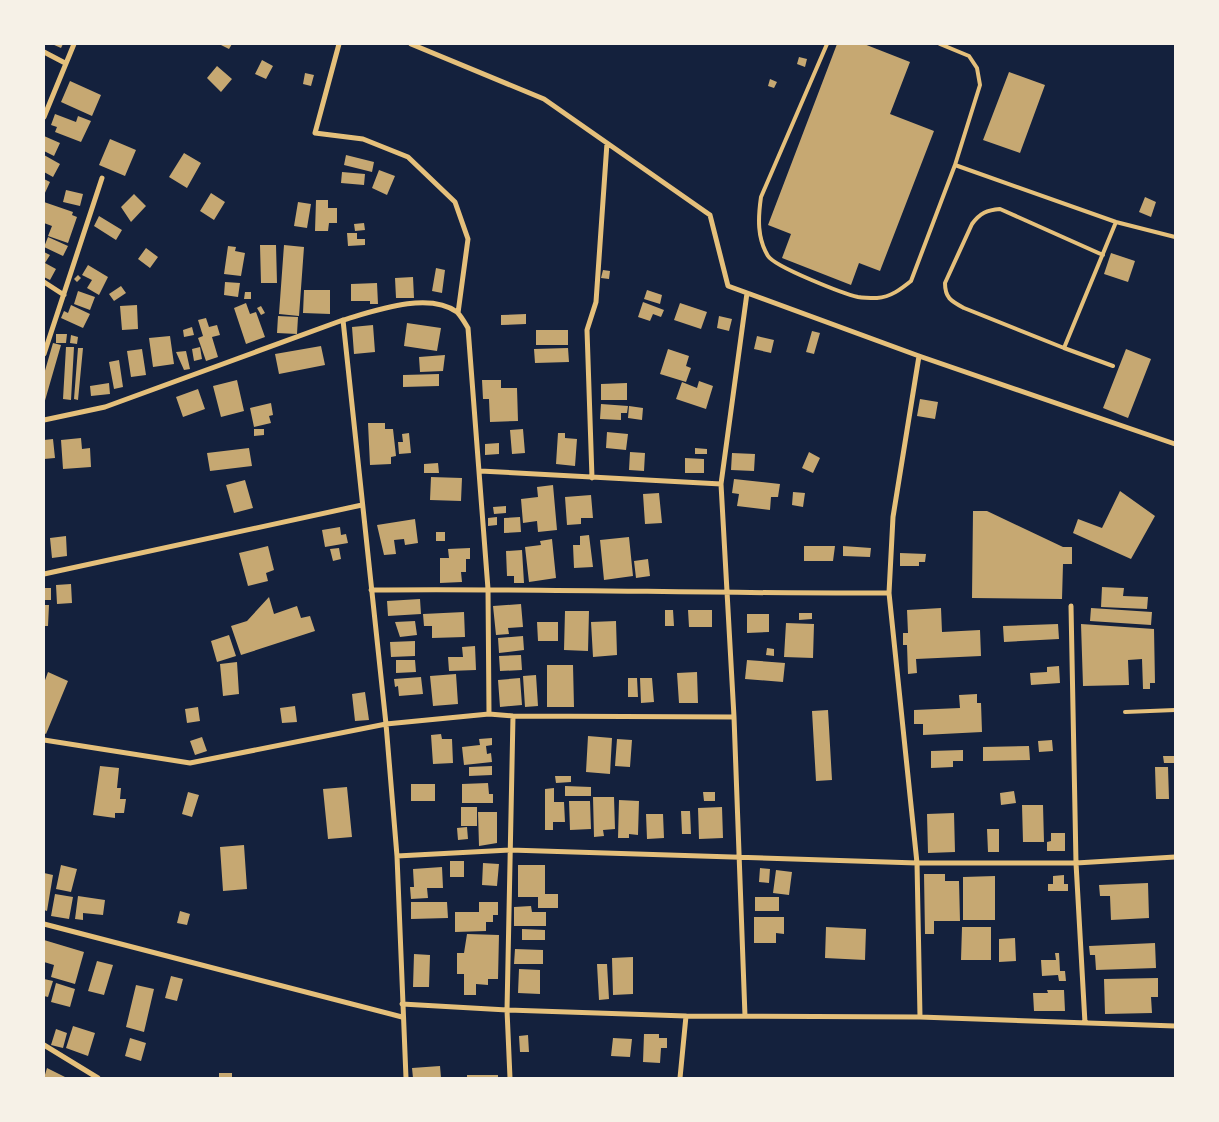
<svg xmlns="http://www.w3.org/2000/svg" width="1219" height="1122" font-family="Poppins,sans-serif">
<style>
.building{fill:#c6a872}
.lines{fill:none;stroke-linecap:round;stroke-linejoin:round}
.service{stroke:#e5c07b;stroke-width:4}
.minor{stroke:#e5c07b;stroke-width:5}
</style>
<rect width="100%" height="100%" fill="#14213d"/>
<path class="building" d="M52 44H63L61 48Z
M219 44H232L229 49Z
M837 44H864L910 62 890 114 934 131 880 271 859 263 851 285 782 258 791 234 768 225Z
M799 57 807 59 805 67 797 64Z
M262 60 273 66 266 79 255 74Z
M217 66 232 79 221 92 207 78Z
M1009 72 1045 85 1020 153 983 140Z
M305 73 314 75 311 86 303 84Z
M770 79 777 82 774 88 768 86Z
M70 81 101 95 92 116 61 102Z
M55 114 76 122 78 116 91 121 81 142 55 132 57 127 51 125Z
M44 136 60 143 54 156 44 151Z
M110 139 136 150 125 176 99 165Z
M184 153 201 163 187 188 169 177Z
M44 155 60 164 53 177 44 172Z
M346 155 374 162 372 172 344 165Z
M379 170 395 176 387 195 372 188Z
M342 172 365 174 364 185 341 183Z
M44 179 50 182 44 195Z
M66 190 83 194 80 206 63 202Z
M211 193 225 202 214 220 200 211Z
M134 194 146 206 131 222 121 207Z
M1145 197 1156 202 1151 217 1139 212Z
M316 200H328V208H337V223H329L328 231H315Z
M44 202 73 212 72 215 77 217 68 243 48 236 52 226 44 223Z
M298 202 311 204 307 228 294 226Z
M99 216 122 230 116 240 94 226Z
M364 223 365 230 355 231 354 224Z
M347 233H357V239H365V245L348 246Z
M48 237 68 246 63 256 44 247Z
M260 245H276L277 283H261Z
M284 245 304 247 299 316 279 314Z
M228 246 236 247 235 251 245 253 241 276 224 274Z
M146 248 158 257 150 268 138 259Z
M44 252 50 255 45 263 56 269 50 280 44 277Z
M1111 253 1135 261 1128 282 1104 274Z
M88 265 108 277 99 295 87 288 92 280 82 275Z
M436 268 445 270 442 293 432 291Z
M603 270 610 271 609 279 601 278Z
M78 275 81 278 77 282 74 279Z
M413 277 414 298H396L395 278Z
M225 282 240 283 238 297 224 295Z
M377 283 378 304H370V301H351V284Z
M121 286 126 293 114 301 109 294Z
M304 290H330V314L303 313Z
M647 290 662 295 660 304 644 299Z
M78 291 95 297 90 310 74 304Z
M245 292H251V299H244Z
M643 302 664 310 661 317 653 314 650 321 638 317Z
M246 303 250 314 256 312 265 337 246 344 234 308Z
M680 303 707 312 701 329 674 320Z
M71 305 90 314 83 328 61 318 64 311 68 313Z
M137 305 138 329 122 330 120 306Z
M261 306 265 313 261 315 257 308Z
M526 314V324L501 325V315Z
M278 316 298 317 297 334 277 333Z
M719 316 732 319 729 331 717 328Z
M206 318 209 327 217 325 220 335 212 337 218 357 206 361 198 338 203 336 198 320Z
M407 323 441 328 437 351 404 346Z
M373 325 375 352 354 354 352 327Z
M192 327 194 335 184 337 183 330Z
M536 330H568V345H536Z
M812 331 820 333 814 354 806 352Z
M56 334H67L66 343H56Z
M71 335 78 337 77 344 70 343Z
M170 336 174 364 153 367 149 338Z
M757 336 774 340 771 353 754 349Z
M53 343 61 345 44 404V374Z
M321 346 325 365 279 374 275 354Z
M66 347H74L71 400 63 399Z
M200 347 202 359 194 361 192 349Z
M78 348H83L78 400 74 399Z
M568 348 569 362 535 363 534 349Z
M142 349 146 375 131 377 127 351Z
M668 349 689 356 686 366 691 368 686 382 660 374Z
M1126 349 1151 359 1128 418 1103 408Z
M186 351 190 369 184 370 176 352Z
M445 355 443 371 420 372 419 357Z
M119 360 123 387 114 389 109 362Z
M439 374V386L403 387V375Z
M237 380 244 411 221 417 213 386Z
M482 380H501V388H517L518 421 490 422 489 399H483Z
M699 381 713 386 706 409 676 399 682 382 697 388Z
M109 383 110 394 91 396 90 386Z
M627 383V400H601V384Z
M198 389 205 409 183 417 176 397Z
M920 399 938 402 935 419 917 416Z
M271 403 273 415 269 416 271 423 254 427 250 408Z
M601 404 628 406 627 413H621V420L600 419Z
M629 406 643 408 642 420 628 418Z
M368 423H385V429H393L396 456 391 457V464L370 465Z
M254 429H264V435L254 436Z
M523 429 525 453 512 454 510 430Z
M607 432 628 434 626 450 606 448Z
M409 433 411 453 399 454 398 442H403L402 434Z
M558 433H565V438L577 439 575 466 556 464Z
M81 438 82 449 90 448 91 467 63 469 61 440Z
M53 439 55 458 44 459V440Z
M499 443V454L485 455V444Z
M249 448 252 466 210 471 207 453Z
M695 448 707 449V454H695Z
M630 452 645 453 644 471 629 470Z
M809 452 820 458 813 473 802 468Z
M732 453 755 454 754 471 731 470Z
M685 458 704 459V473H685Z
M438 463 439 473H424V464Z
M431 477 462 478 461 501 430 500Z
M734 479 780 484 778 497H771L770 510 737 506 739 494 732 493Z
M245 480 253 508 234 513 226 485Z
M553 485 557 530 538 532 537 521 523 523 521 499 538 497 537 487Z
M1120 491 1155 516 1131 559 1073 533 1078 519 1102 528Z
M793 492 805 493 803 507 792 505Z
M659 493 662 523 645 524 643 494Z
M591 495 593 518H581V524L567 525 565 497Z
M506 506V513L494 514 493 507Z
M973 511H987L1063 547H1072V564H1063L1062 599 972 598Z
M497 517V525L488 526V518Z
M520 517 521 532 504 533V518Z
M415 519 418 543 405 545 404 539 394 540 396 554 384 555 377 525Z
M340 527 341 535 346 534 348 543 325 547 322 530Z
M436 532H445V541H436Z
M589 535 593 567 574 568 573 545H580V536Z
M66 536 67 556 52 558 50 538Z
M629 537 633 576 604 580 600 540Z
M552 539 556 578 529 582 525 547 541 545 540 541Z
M268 546 274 570 266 573 268 581 248 586 239 553Z
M804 546H835L833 561H804Z
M843 546 871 548 870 557 843 556Z
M339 548 341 559 333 561 330 549Z
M470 548V559H466V572H461L462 582 440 583V558H449L448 549Z
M522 550 524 583H514V576H507L506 551Z
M900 553 926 554 925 562H919V566H900Z
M648 559 650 576 636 578 634 561Z
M71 584 72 603 57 604 56 585Z
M1102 587 1124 588 1123 596 1148 597 1147 609 1101 607Z
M44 588H51V600H44Z
M269 597 274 614 297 606 301 618 310 616 315 631 241 655 231 626 247 621Z
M420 599 421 614 388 616 387 601Z
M521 604 523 627 508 628 509 634 496 635 493 606Z
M44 605H49L48 626H44Z
M941 608 942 632 980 630 981 656 916 659 917 673 908 674 907 645H903V633H908L907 610Z
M1091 608 1152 612 1151 625 1090 621Z
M665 610H673L674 626H665Z
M688 610H712V627H689Z
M565 611H589L588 651 564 650Z
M464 612 465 637 432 638V626H424L423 614Z
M799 613H812V619L799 620Z
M747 614H769V632L747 633Z
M415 621 417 635 400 637 395 622Z
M616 621 617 655 593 657 591 622Z
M537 622H558V641H538Z
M786 623 814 624 813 658 784 657Z
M1058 624 1059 639 1004 642 1003 626Z
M1081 624 1154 629 1155 683H1150V689H1143L1142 659 1128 660 1129 685 1083 686Z
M229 635 236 656 217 662 211 641Z
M523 636 524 650 499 653 498 638Z
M415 641V656L391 657 390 642Z
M475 646 476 670 449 671 448 657H463L462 647Z
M767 648 774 649V656L766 655Z
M521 655 522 670 500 671 499 656Z
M396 660H415L416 672 396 673Z
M747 660 785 663 783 682 745 679Z
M237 662 239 694 223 696 220 664Z
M547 665H573L574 707H547Z
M1059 666 1060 683 1031 685 1030 673 1047 672V667Z
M48 672 68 681 46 734 44 733V683Z
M697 672 698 703H679L677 673Z
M456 674 458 704 433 706 430 676Z
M536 675 538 706 525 707 523 676Z
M421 677 423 694 399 696 398 686 395 687 394 679Z
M520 678 522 705 500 707 498 680Z
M628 678H637L638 697H628Z
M640 678H652L654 702 641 703Z
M365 692 369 720 355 721 352 694Z
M977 694V703H981L982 732 923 735V724H914V710L960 708 959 695Z
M295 706 297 722 282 723 280 708Z
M198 707 200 721 187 723 185 709Z
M828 710 832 780 816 781 812 711Z
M441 734 442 739H452L453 763 433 764 431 735Z
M588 736 612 738 610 774 586 772Z
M202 737 207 751 195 755 190 741Z
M492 738V745L486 746 487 754 491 753 492 762 464 765 462 747 480 745 479 739Z
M617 739 632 740 630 767 615 766Z
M1052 740 1053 751 1039 752 1038 741Z
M1029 746 1030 760 983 761V747Z
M963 750V761H953V767L931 768V751Z
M1163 756H1175V763H1164Z
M100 766 119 768 117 788H121L120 799H126L124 813H115V818L93 815Z
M492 766V775L469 776V767Z
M1155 767H1168L1169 799H1156Z
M555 776H571V782L556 783Z
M488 783 489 794H493V803H462V784Z
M411 784H435V801H411Z
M565 786 591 787V796H565Z
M347 787 352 837 328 839 323 789Z
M554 788V802H564L565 822H553V830H545V789Z
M1014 791 1016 803 1001 805 1000 793Z
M188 792 199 795 192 817 182 814Z
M703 792H715V801H704Z
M593 797H614L615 829 603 830 604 836 594 837Z
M619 800 639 801 638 835 629 834V838H618Z
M569 801H590L591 829 570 830Z
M1022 805H1043L1044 842H1023Z
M461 807H477V826H461Z
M722 807 723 838 699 839 698 808Z
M681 811H690L691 834H682Z
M478 812H497V843L479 846Z
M954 813 955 852 928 853 927 814Z
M646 814H663L664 838 647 839Z
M467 827 468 839 458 840 457 828Z
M987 829H999V852H988Z
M1051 833H1065V851H1047V842L1051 841Z
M244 845 247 889 223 891 220 847Z
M450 861H464V877H450Z
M483 863 499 864 497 886 482 885Z
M61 865 77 869 71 892 56 889Z
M518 865H545V894H558V908H538V897H518Z
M442 867 443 888H427L428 898 411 899 410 887H414L413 869Z
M760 868 770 869 769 883 759 882Z
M776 870 792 872 789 895 773 893Z
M44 873 53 875 47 911 44 910Z
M924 874H945V881H959L960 921H934V934H925Z
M1064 875V884H1068V891H1048V884H1053V876Z
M995 876V920H963V877Z
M1148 883 1149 918 1111 920 1110 896H1100L1099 885Z
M55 894 73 897 69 919 51 916Z
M78 896 105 900 103 915 83 913V920L75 919Z
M755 897H779V911H755Z
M411 902H447L448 918 411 919Z
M479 902H498V915H493V922H486V931L455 932V912H479Z
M531 906 532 912H546V926H514V907Z
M180 911 190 914 187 925 177 923Z
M754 917H784V934L776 933V943H754Z
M826 927 866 929 865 960 825 958Z
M962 927H991V960H961Z
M522 929 545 930V940H522Z
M467 934 499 935 498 979H488V985L476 984V995H464V974H457V953H464Z
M1015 938 1016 961 999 962V939Z
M44 940 84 952 75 984 51 977 54 965 44 962Z
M1155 943 1156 968 1096 970 1095 955H1090L1089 946Z
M515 949 543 950V964H514Z
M1055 953H1059L1060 971H1065L1066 981H1059L1058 975 1042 976 1041 960H1056Z
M414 954 430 955 429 987H413Z
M633 957V994L613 995 612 958Z
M97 961 113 965 104 995 88 991Z
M597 964H607L609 999 599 1000Z
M519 969 540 970V994L518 993Z
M171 976 183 979 177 1001 165 998Z
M1158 978V997H1151L1152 1013 1105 1014 1104 979Z
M44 979 53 981 48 997 44 996Z
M56 983 75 989 70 1007 51 1002Z
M136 985 154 989 144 1032 126 1027Z
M1047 990H1064L1065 1011H1034L1033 993H1048Z
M73 1026 95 1033 88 1056 66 1048Z
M56 1029 67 1033 63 1048 51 1045Z
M644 1034H659V1038H667V1048H661L660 1063 643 1062Z
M528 1035 529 1052H520L519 1036Z
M130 1038 146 1043 141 1061 125 1056Z
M613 1038 632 1039 630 1057 611 1056Z
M440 1066 441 1078H413L412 1068Z
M47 1068 67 1078H44Z
M219 1073H232V1078H219Z
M467 1075H498V1078H467Z"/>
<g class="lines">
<path class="service" d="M827 44 761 197C758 218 757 238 768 256 775 267 844 294 858 297 864 298 872 298 877 298 891 297 901 289 911 281L955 165 980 85 977 68 969 56 940 44
M955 165 1116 222 1175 237
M1103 255 1000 209C987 210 980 213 972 224L945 283C945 298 951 301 964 308L1064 348 1116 222
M1064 348 1113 366
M1125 712 1175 710"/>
<path class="minor" d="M339 44 315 133 363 139 408 157 455 202 468 239 458 313
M411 44 544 99 710 215 728 286 919 356 1175 444
M44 52 65 63
M44 117 74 44
M44 282 64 295
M343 320 386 724 397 856 406 1078
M44 354 102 178
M919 356 893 517 889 593 917 863 920 1017
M44 420 105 407 343 320C374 311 428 291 457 312 461 316 465 323 468 328L488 589 489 714
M480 471 721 484
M592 478 587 330 596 302 607 143
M44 574 362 505
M371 590C544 588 716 594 889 593
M1071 606 1076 863 1085 1023
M44 740 190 763 386 724 489 714 513 716 734 717
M397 856 510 850 917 863H1076L1175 857
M44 924 402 1017
M402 1004 507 1010 686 1016 920 1017 1175 1026
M745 1016 734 717 721 484 747 293
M44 1045 98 1078
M510 1078 507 1010 513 716
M680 1078 686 1016"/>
</g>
<rect width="1219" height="1122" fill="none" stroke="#f6f1e7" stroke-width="90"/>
</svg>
